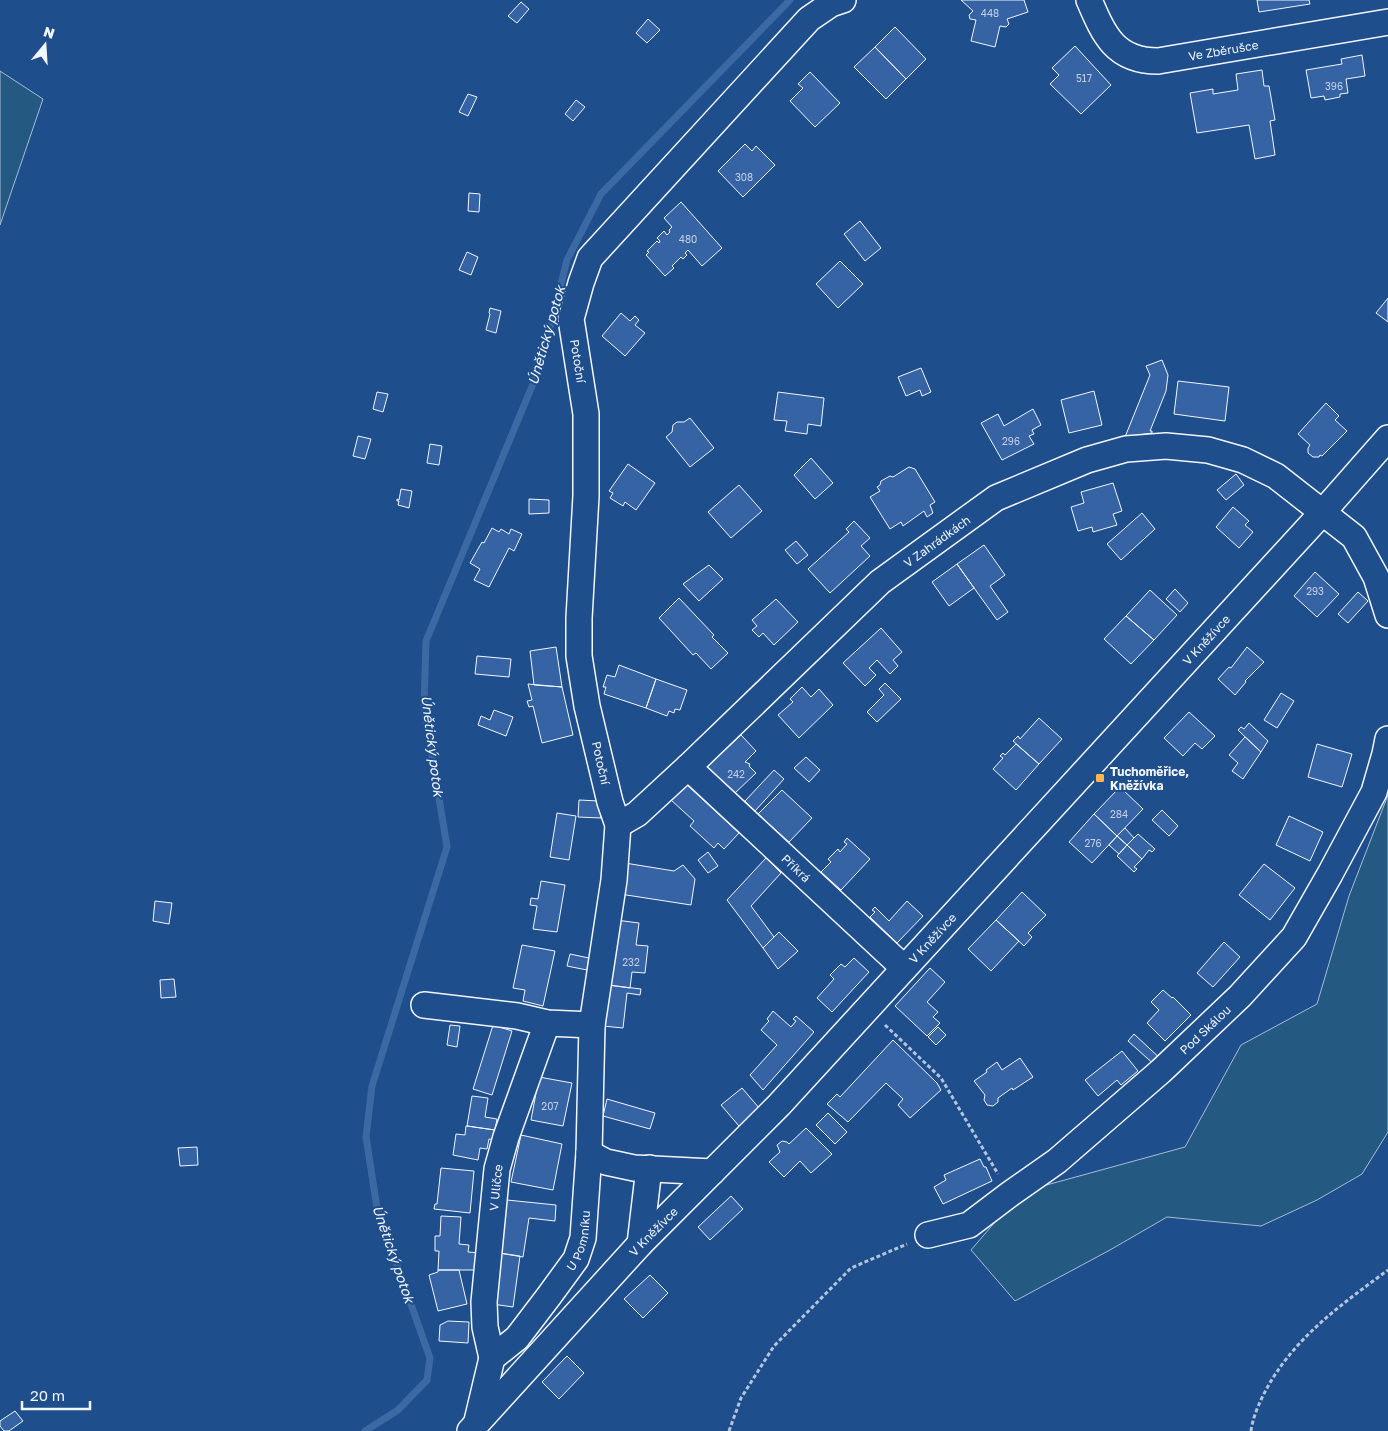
<svg xmlns="http://www.w3.org/2000/svg" width="1388" height="1431" font-family="'Golos Text',sans-serif">
<style>
.green{fill:#245a82;stroke:#a8bbd7}
.lines{fill:none;stroke-linecap:round;stroke-linejoin:round}
.stream{stroke:#3b69a3;stroke-width:7}
.building{fill:#3563a3;stroke:#f2f6ff}
.minor-casing{stroke:#f2f6ff;stroke-width:28}
.path{stroke:#b3c4dc;stroke-width:3;stroke-dasharray:4 2.5;stroke-linecap:butt}
.minor{stroke:#1f4e8c;stroke-width:25}
.poi-dot{fill:#ffb74d;stroke:#1f4e8c;stroke-width:2}
.labels{text-anchor:middle;dominant-baseline:central;stroke-width:4;stroke-linejoin:round;paint-order:stroke}
.number-label{font-size:10px;fill:#c3d1e8}
.street-label{font-size:12px;fill:#f2f6ff;stroke:#1f4e8c}
.poi-label{font-size:12px;font-weight:bold;fill:#f2f6ff;stroke:#1f4e8c;text-anchor:start}
.water-label{font-size:14px;font-style:italic;fill:#f2f6ff;stroke:#1f4e8c}
</style>
<rect width="100%" height="100%" fill="#1f4e8c"/>
<path class="green" d="M0 71 43 99 0 225Z
M1388 795V1132L1362 1174 1317 1200 1261 1226 1167 1217 1110 1250 1015 1301 971 1250 1021 1192 1185 1147 1241 1045 1317 1004 1349 896Z"/>
<g class="lines">
<path class="stream" d="M365 1431 398 1410 427 1380 430 1358 377 1208 366 1137 372 1086 447 847 424 706 426 641 540 367 567 260 601 194 790 0"/>
</g>
<path class="building" d="M961 0H1024L1028 12 1007 19 1009 24 1006 27 1000 26 995 47 971 41 976 20 970 19 969 15 973 11Z
M1257 0H1309L1310 4 1259 12Z
M521 2 529 9 517 23 508 16Z
M648 19 660 30 647 43 636 33Z
M895 27 926 59 906 79 875 47Z
M1075 46 1111 85 1081 114 1050 84 1059 75 1052 68Z
M875 47 906 79 886 99 854 67Z
M1362 55 1365 76 1346 79 1348 93 1340 94V97L1325 100 1324 96 1311 98 1306 70 1342 64 1341 59Z
M1262 70 1264 86H1269L1275 120 1270 121 1275 155 1255 159 1249 125 1197 133 1190 93 1213 89V94L1238 90 1236 74Z
M810 72 840 103 815 127 790 101 803 88 798 84Z
M468 94 477 97 468 116 459 112Z
M576 100 585 107 573 121 565 114Z
M745 144 752 151 756 146 775 165 743 197 718 171Z
M469 193 480 194 479 212 468 211Z
M681 202 722 248 702 266 688 250 685 253 687 255 683 259 681 257 672 266 674 268 665 276 646 255 649 252 647 251 657 241 659 243 660 241 657 238 664 231 667 235 670 232 669 230 672 227 664 218Z
M860 221 881 248 865 261 844 234Z
M467 252 478 257 471 275 459 270Z
M840 261 863 284 838 308 816 284Z
M1388 298V322L1376 313Z
M490 308 501 311 496 333 486 330 490 314 489 313Z
M621 313 630 321 635 316 639 320 635 325 645 333 625 356 602 336Z
M1162 360 1168 375 1166 391 1150 431H1152V433L1125 437 1150 375 1146 366Z
M921 368 931 392 922 396 920 390 906 396 898 377Z
M1178 381 1229 387 1225 421 1174 414Z
M1094 391 1102 425 1069 433 1061 400Z
M377 392 388 394 383 412 373 409Z
M778 392 824 398 821 426 808 424 807 434 785 431 787 421 774 420Z
M1326 403 1339 416 1335 420 1347 431 1322 456 1320 455 1319 457H1313L1308 453V448L1310 445 1298 434Z
M1033 409 1041 425 1032 430 1034 434 1029 436 1034 444 1002 460 981 423 998 414 1004 426Z
M690 418 714 448 690 467 666 437 672 432 673 425 677 422H684Z
M358 436 371 439 365 459 353 456Z
M430 444 442 446 439 465 427 463Z
M811 458 833 483 815 499 794 475Z
M628 464 655 483 636 510 625 502 623 506 610 498 613 493 609 491Z
M909 467 915 469 935 502 930 505 933 513 927 517 924 511 903 526 901 522 890 529 870 497 880 491 877 487 880 485 881 481 890 476 893 477Z
M1236 474 1244 485 1226 500 1217 490Z
M1113 483 1122 511 1113 514 1117 525 1093 532 1092 527 1078 531 1071 507 1084 503 1081 492Z
M739 485 762 511 731 538 708 512Z
M401 489 412 491 409 508 398 505 399 501H397V499L399 500Z
M529 499 549 500V513L529 514Z
M1233 507 1249 521 1245 525 1253 532 1239 548 1216 527Z
M1142 513 1155 529 1121 560 1107 544Z
M854 521 870 538 861 546 870 556 830 593 808 569 849 532 846 529Z
M492 528 499 532 501 529 509 534 511 529 522 534 514 551 509 548 489 587 474 580 480 569 470 563 482 542 484 543Z
M796 541 808 555 797 564 785 550Z
M984 545 1005 575 990 586 1008 612 997 620 957 564Z
M957 564 974 588 949 606 932 582Z
M709 565 723 579 699 601 683 584Z
M1315 572 1339 594 1317 617 1294 596Z
M1175 589 1188 603 1180 612 1166 599Z
M1150 590 1177 615 1154 640 1126 616Z
M1358 592 1368 601 1348 623 1338 614Z
M679 598 714 635 712 637 728 653 711 669 696 653 693 655 659 618Z
M776 599 798 622 774 645 763 633 759 637 752 630 757 626 752 620Z
M1126 616 1154 640 1131 664 1104 639Z
M881 628 902 652 893 660 898 666 890 674 877 660 869 668 876 675 865 686 843 663Z
M556 647 562 687 534 685 530 651Z
M1247 647 1264 662 1245 681 1246 682 1235 695 1218 679 1229 667 1231 668Z
M477 656 511 659 509 677 475 674Z
M619 665 656 679 646 708 604 694 606 687H603L607 675 615 677Z
M656 679 687 690 680 710 675 709 674 713 669 711 667 716 646 708Z
M885 683 901 699 877 722 867 712 884 695 879 689Z
M528 684 562 687 573 735 542 743 533 706 529 707 527 701 532 700Z
M802 687 811 697 819 689 833 705 799 738 778 715 793 702 790 699Z
M1281 693 1294 701 1277 728 1264 720Z
M494 710 513 717 506 736 478 725 481 716 490 720Z
M1189 712 1215 736 1202 749 1195 743 1183 756 1164 738Z
M1039 718 1062 739 1039 764 1013 741 1018 736 1020 739Z
M1249 723 1268 741 1261 752 1238 730 1241 727 1244 729Z
M741 735 756 751 745 762 750 764 749 766 756 773 735 793 707 767Z
M1245 737 1261 752 1243 779 1232 771 1238 763 1229 755Z
M1016 744 1039 764 1016 790 993 769 1003 758 1000 756 1003 753 1005 755Z
M1317 744 1352 754 1342 787 1308 777Z
M806 757 820 770 809 782 794 768Z
M774 770 784 779 755 811 745 801Z
M687 785 739 833 724 849 718 843 714 848 690 826 694 821 671 800Z
M1120 787 1143 809 1117 836 1094 814Z
M782 790 812 818 789 842 758 814Z
M579 800 599 801 601 818 578 817Z
M1162 810 1178 826 1169 836 1152 820Z
M557 813 576 816 569 860 550 857Z
M1094 814 1117 836 1092 863 1069 842Z
M1289 816 1323 832 1310 861 1276 845Z
M1125 828 1134 838 1127 845 1117 836Z
M1138 834 1155 849 1152 852 1149 850 1142 859 1127 845Z
M1117 836 1127 845 1119 854 1109 845Z
M847 838 870 859 841 890 821 872 831 862 828 859 838 849 840 852 847 844 844 842Z
M1127 845 1142 859 1134 867 1137 869 1134 872 1117 856Z
M708 852 718 866 708 873 698 860Z
M766 858 781 873 751 906 774 937 763 948 727 900Z
M625 863 674 871 683 865 695 879 691 905 620 894Z
M1264 864 1295 888 1270 920 1239 895Z
M541 881 565 885 557 932 533 929 537 906 530 905 531 898 538 899Z
M1022 892 1046 915 1028 933 1032 937 1024 946 996 920Z
M155 901 172 903 169 924 153 921Z
M907 901 923 916 897 943 870 917 875 912 872 910 875 907 889 921Z
M616 920 639 923 636 945 648 946 645 973 632 972 630 988 608 985Z
M996 920 1019 941 991 971 968 949Z
M779 932 798 951 778 969 763 948Z
M1224 942 1240 957 1213 987 1197 973Z
M522 945 555 951 543 1006 523 1001 525 990 513 988Z
M570 954 589 958 587 970 567 966Z
M854 958 869 972 832 1012 817 998 834 979 830 975 841 964 845 967Z
M930 968 945 982 927 1002 938 1012 933 1017 940 1023 927 1036 895 1006Z
M174 979 176 997 161 998 160 980Z
M608 985 641 989 640 995 627 993 623 1028 603 1026Z
M1163 990 1172 998 1173 997 1191 1015 1165 1041 1147 1023 1159 1010 1151 1002Z
M773 1011 791 1027 796 1021 793 1019 796 1016 814 1032 763 1090 750 1075 777 1045 761 1030 769 1021 767 1019Z
M450 1025 460 1026 457 1047 447 1045Z
M493 1025 512 1031 492 1095 473 1089Z
M938 1027 946 1035 936 1045 928 1037Z
M1134 1034 1163 1061 1157 1067 1128 1041Z
M893 1040 937 1083 941 1090 910 1118 898 1105 903 1099 886 1083 848 1122 827 1104 837 1094 840 1097Z
M1122 1051 1138 1071 1121 1085 1117 1080 1098 1096 1085 1080Z
M1020 1058 1033 1077 1013 1090 1012 1088 998 1098V1102L993 1106 987 1105 984 1100 985 1095 974 1081 987 1072 986 1070 997 1062 1002 1070Z
M539 1077 572 1083 563 1126 531 1120Z
M742 1088 760 1109 739 1126 721 1105Z
M472 1096 488 1098 485 1117 497 1119 495 1130 467 1126Z
M607 1099 655 1113 650 1129 603 1116Z
M828 1113 847 1132 835 1144 816 1125Z
M466 1126H467L502 1131 499 1140 489 1139 487 1149 480 1148 478 1160 453 1155 456 1134 465 1135Z
M806 1128 832 1154 811 1173 800 1161 784 1177 769 1162 780 1152 777 1145 782 1141 787 1142 789 1144Z
M521 1135 562 1144 553 1190 511 1182Z
M197 1147 198 1165 180 1166 178 1148Z
M980 1159 984 1167H986L992 1181 943 1204 934 1187 946 1180 944 1175Z
M441 1168 474 1171 470 1213 434 1209 435 1204H437Z
M731 1196 743 1209 710 1240 698 1227Z
M507 1200 556 1205 555 1221 529 1218 523 1257 499 1253Z
M441 1216 461 1217 459 1244 469 1245 468 1252 481 1253 480 1270H438L439 1251H435V1236H440Z
M499 1253 520 1256 513 1307 492 1304Z
M438 1270H459L467 1304 438 1311 429 1275 438 1272Z
M650 1275 668 1293 643 1318 624 1299Z
M448 1321 469 1322 468 1343 439 1341 440 1325Z
M567 1356 584 1373 559 1399 542 1382Z
M15 1411 23 1421 9 1431H4L0 1426V1421Z"/>
<g class="lines">
<defs>
<g id="minor">
<path id="s1" d="M1089 0C1104 35 1115 61 1158 61L1388 22"/>
<path id="s2" d="M688 767 904 968"/>
<path id="s3" d="M618 825 637 814 688 767 880 582 996 498 1087 460 1126 449 1166 446 1208 450 1243 460 1276 476 1354 537 1376 577 1388 615"/>
<path d="M424 1005 517 1016 547 1023 592 1025 614 880 618 825 610 802 587 706 579 656V618L586 496V414L571 319 581 283 590 258 809 19 831 4 843 0"/>
<path d="M589 1153 606 1162 634 1168 712 1172"/>
<path id="s4" d="M928 1235 969 1225 1010 1194 1057 1161 1161 1071 1240 996 1294 937 1330 874 1374 792 1385 754 1388 739"/>
<path d="M640 1244 649 1168"/>
<path id="s5" d="M492 1358 485 1327 484 1302 497 1169 506 1137 547 1023"/>
<path id="s6" d="M477 1421 492 1358 517 1338 549 1296 576 1259 583 1238 589 1153 592 1025"/>
<path id="s7" d="M470 1431 640 1244 779 1105 1322 513 1388 438"/>
</g>
</defs>
<use href="#minor" class="minor-casing"/>
<path class="path" d="M885 1025 941 1078 998 1174
M729 1431 741 1398 774 1346 851 1268 907 1244
M1251 1431C1253 1416 1260 1401 1267 1388 1295 1337 1342 1304 1388 1270"/>
<use href="#minor" class="minor"/>
</g>
<rect class="poi-dot" x="1095" y="773" width="10" height="10" rx="2.5"/>
<g class="labels">
<g class="number-label">
<text x="990" y="13">448</text>
<text x="1084" y="78">517</text>
<text x="1334" y="86">396</text>
<text x="744" y="177">308</text>
<text x="688" y="239">480</text>
<text x="1011" y="441">296</text>
<text x="1315" y="591">293</text>
<text x="736" y="774">242</text>
<text x="1119" y="814">284</text>
<text x="1093" y="843">276</text>
<text x="631" y="962">232</text>
<text x="550" y="1106">207</text>
</g>
<g class="street-label">
<text stroke="none"><textPath href="#s1" startOffset="166">Ve Zběrušce</textPath></text>
<text transform="translate(578 361) rotate(81)">Potoční</text>
<text stroke="none"><textPath href="#s3" startOffset="428">V Zahrádkách</textPath></text>
<text stroke="none"><textPath href="#s7" startOffset="1081">V Kněžívce</textPath></text>
<text transform="translate(601 763) rotate(77)">Potoční</text>
<text stroke="none"><textPath href="#s2" startOffset="148">Příkrá</textPath></text>
<text stroke="none"><textPath href="#s7" startOffset="676">V Kněžívce</textPath></text>
<text stroke="none"><textPath href="#s4" startOffset="349">Pod Skálou</textPath></text>
<text stroke="none"><textPath href="#s5" startOffset="172">V Uličce</textPath></text>
<text stroke="none"><textPath href="#s7" startOffset="271">V Kněžívce</textPath></text>
<text stroke="none"><textPath href="#s6" startOffset="214">U Pomníku</textPath></text>
</g>
<g class="poi-label">
<text x="1110" y="771">Tuchoměřice,<tspan x="1110" dy="14">Kněžívka</tspan></text>
</g>
<g class="water-label">
<text transform="translate(546 335) rotate(-74)">Únětický potok</text>
<text transform="translate(433 746) rotate(83)">Únětický potok</text>
<text transform="translate(394 1254) rotate(71)">Únětický potok</text>
</g>
</g>
<g transform="translate(45 45) rotate(18)" stroke="#1f4e8c" stroke-width="4" paint-order="stroke">
<path d="M0-4L9 19L0 12L-9 19Z" fill="#f2f6ff"/>
<text y="-8" font-size="14" font-weight="bold" text-anchor="middle" fill="#f2f6ff">N</text>
</g>
<path d="M22 1401v8h68v-8" fill="none" stroke="#f2f6ff" stroke-width="2.5"/>
<text x="30" y="1401" font-size="15" fill="#f2f6ff" stroke="#1f4e8c" stroke-width="4" paint-order="stroke">20 m</text>
</svg>
